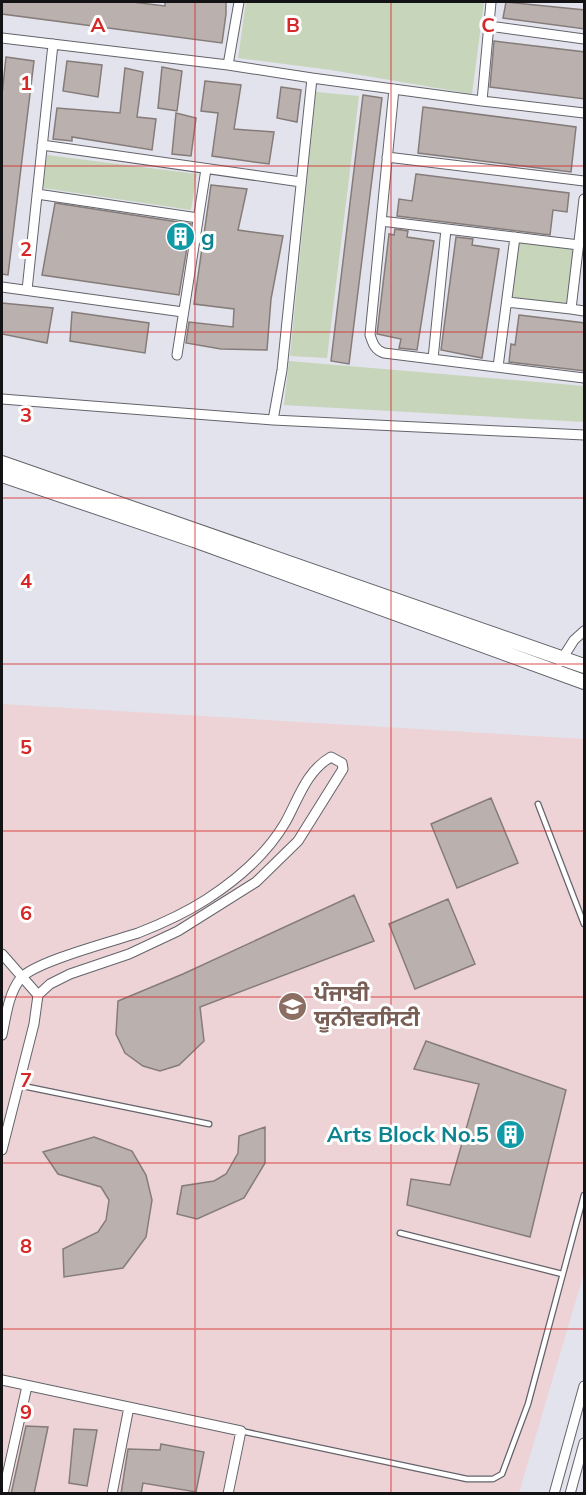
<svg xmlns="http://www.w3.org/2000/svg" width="586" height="1495" font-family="Mulish,'Noto Sans Gurmukhi',sans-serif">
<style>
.education{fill:#edd3d6}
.green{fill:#c7d5ba}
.building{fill:#bab1ae;stroke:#857c7a;stroke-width:1.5}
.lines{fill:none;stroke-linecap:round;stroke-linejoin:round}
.lane-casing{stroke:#63646b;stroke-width:7}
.street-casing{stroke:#63646b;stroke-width:11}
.secondary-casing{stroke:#63646b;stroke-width:16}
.lane{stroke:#fff;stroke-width:4.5}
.street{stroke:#fff;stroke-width:9}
.secondary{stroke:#fff;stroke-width:14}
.grid{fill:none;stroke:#d62828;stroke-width:1.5;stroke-opacity:0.55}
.labels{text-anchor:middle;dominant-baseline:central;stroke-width:6;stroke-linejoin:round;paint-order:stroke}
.culture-label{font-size:22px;font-weight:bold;fill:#0d838f;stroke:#fff;text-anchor:start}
.education-label{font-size:22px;font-weight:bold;fill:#785e54;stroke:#fff;text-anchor:start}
.grid-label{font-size:20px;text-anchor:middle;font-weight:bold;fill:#d62828;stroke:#fff;stroke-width:6;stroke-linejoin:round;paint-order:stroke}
</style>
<rect width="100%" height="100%" fill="#e2e3ec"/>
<path class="education" d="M2 704 584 739V1273L519 1493H2Z"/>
<path class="green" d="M246 2H484L472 94 331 70 238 58Z
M316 92 359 96 327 358 290 356Z
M47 155 197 174 191 210 43 188Z
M518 242 574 248 566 304 512 299Z
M289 361 584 386V422L284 405Z"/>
<path class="building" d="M2 2H132L165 6V2H226V14L222 43 2 14Z
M506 2 585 10V29L503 18Z
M494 41 585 52V99L490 87Z
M6 57 34 61 8 275 2 274V95Z
M67 61 102 65 98 97 63 91Z
M162 67 182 71 177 111 158 108Z
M125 68 143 72 137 117 156 119 152 150 72 137V141L53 139 57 108 120 113Z
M205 81 241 85 234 129 274 132 269 164 212 156 218 113 201 111Z
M281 87 301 90 297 122 277 118Z
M363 95 382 98 349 364 331 361Z
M423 107 576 127 571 172 418 153Z
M176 113 196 118 191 156 172 154Z
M416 174 569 193 567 212 553 210 550 235 397 216 399 199 412 201Z
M211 185 247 189 238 230 283 236 271 299 267 350 221 349 186 343 189 322 233 327 234 309 194 304Z
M55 203 191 224 179 295 42 275Z
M395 229 408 231 407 237 434 241 417 350 399 348 401 339 377 334 389 234 394 235Z
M456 237 473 239 472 245 499 249 482 358 441 350Z
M2 303 53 308 47 343 2 334Z
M72 312 149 323 145 353 70 341Z
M519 315 585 323V371L509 362 511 344 515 345Z
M491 798 518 863 457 888 431 824Z
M354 895 374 941 200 1007 204 1041 179 1065 160 1071 143 1066 125 1053 116 1034 118 1001 183 974Z
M448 899 475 964 415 989 389 924Z
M426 1041 566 1090 530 1237 407 1205 411 1179 450 1185 479 1084 414 1069Z
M265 1127V1163L244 1198 197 1219 177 1214 182 1186 214 1181 226 1174 238 1153 239 1136Z
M94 1137 132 1151 146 1175 152 1200 146 1237 123 1268 64 1277 63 1249 98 1232 106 1220 109 1200 101 1187 58 1174 43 1152Z
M26 1426 48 1427 34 1494H11Z
M74 1429 97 1430 87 1486 69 1483Z
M161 1444 204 1452 196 1492 143 1483 141 1494H121L128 1449 160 1450Z"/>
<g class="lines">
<defs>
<path id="lane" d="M538 804 584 924
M18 1085 209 1124
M400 1233 562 1274
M241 1431 467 1479H493L502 1474 528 1404 584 1195"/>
<path id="street" d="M239 2 228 65 312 78
M489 26 584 39
M2 38 228 65
M394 89 370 335C373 344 375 350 384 353L584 378
M482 101 584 113
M42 145 301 182
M387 157 584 181
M37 194 198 218
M584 199 571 309 584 311
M381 221 579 245
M2 287 183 312
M27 290 53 44
M507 302 571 309
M177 355 206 169
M433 359 446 229
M498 367 515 237
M2 399 273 420 584 435
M273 420 282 370 312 78 482 101 491 2
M560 662 574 640 584 631
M2 954 38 995
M2 1035C6 1017 8 995 20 979 33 962 114 941 138 933 161 924 187 912 207 899 238 879 266 855 285 823 298 800 306 771 331 757L342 763 343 769 298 841 256 882 178 931 129 954 70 974 50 984 38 995 34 1024 2 1150
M2 1380 241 1431 228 1494
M3 1494 27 1386
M112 1494 129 1407
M554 1494 584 1386
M570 1494 584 1443"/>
<path id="secondary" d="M2 463 584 666
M2 475 194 540 584 682"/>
</defs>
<use href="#lane" class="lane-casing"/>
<use href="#street" class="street-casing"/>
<use href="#secondary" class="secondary-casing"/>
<use href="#lane" class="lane"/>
<use href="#street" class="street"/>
<use href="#secondary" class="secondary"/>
</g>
<path class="grid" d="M195 2V1494M391 2V1494M2 166H584M2 332H584M2 498H584M2 664H584M2 831H584M2 997H584M2 1163H584M2 1329H584"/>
<defs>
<symbol id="building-disc" viewBox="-11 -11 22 22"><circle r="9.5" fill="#0f9aa8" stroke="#fff"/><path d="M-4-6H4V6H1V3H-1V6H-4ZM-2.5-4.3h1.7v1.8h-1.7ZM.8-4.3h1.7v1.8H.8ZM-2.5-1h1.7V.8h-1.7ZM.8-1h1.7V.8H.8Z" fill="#fff"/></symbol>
<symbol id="university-disc" viewBox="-11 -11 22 22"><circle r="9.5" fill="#8d6e63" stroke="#fff"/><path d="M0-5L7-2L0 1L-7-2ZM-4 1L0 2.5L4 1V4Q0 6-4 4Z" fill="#fff"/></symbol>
</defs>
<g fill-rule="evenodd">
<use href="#building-disc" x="164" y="220" width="33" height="33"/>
<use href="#university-disc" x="276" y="990" width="33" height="33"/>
<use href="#building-disc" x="494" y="1118" width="33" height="33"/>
</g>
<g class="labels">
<g class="culture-label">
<text x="201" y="237">g</text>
<text x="489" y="1134" text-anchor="end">Arts Block No.5</text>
</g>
<g class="education-label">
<text x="314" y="993">ਪੰਜਾਬੀ<tspan x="314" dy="25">ਯੂਨੀਵਰਸਿਟੀ</tspan></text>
</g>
</g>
<g class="grid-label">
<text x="98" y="32">A</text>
<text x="293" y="32">B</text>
<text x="488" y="32">C</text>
<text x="26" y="90">1</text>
<text x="26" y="256">2</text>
<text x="26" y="422">3</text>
<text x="26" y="588">4</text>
<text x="26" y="754">5</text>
<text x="26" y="920">6</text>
<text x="26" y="1087">7</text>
<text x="26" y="1253">8</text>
<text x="26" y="1419">9</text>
</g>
<rect width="586" height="1495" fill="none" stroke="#131316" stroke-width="6"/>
</svg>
